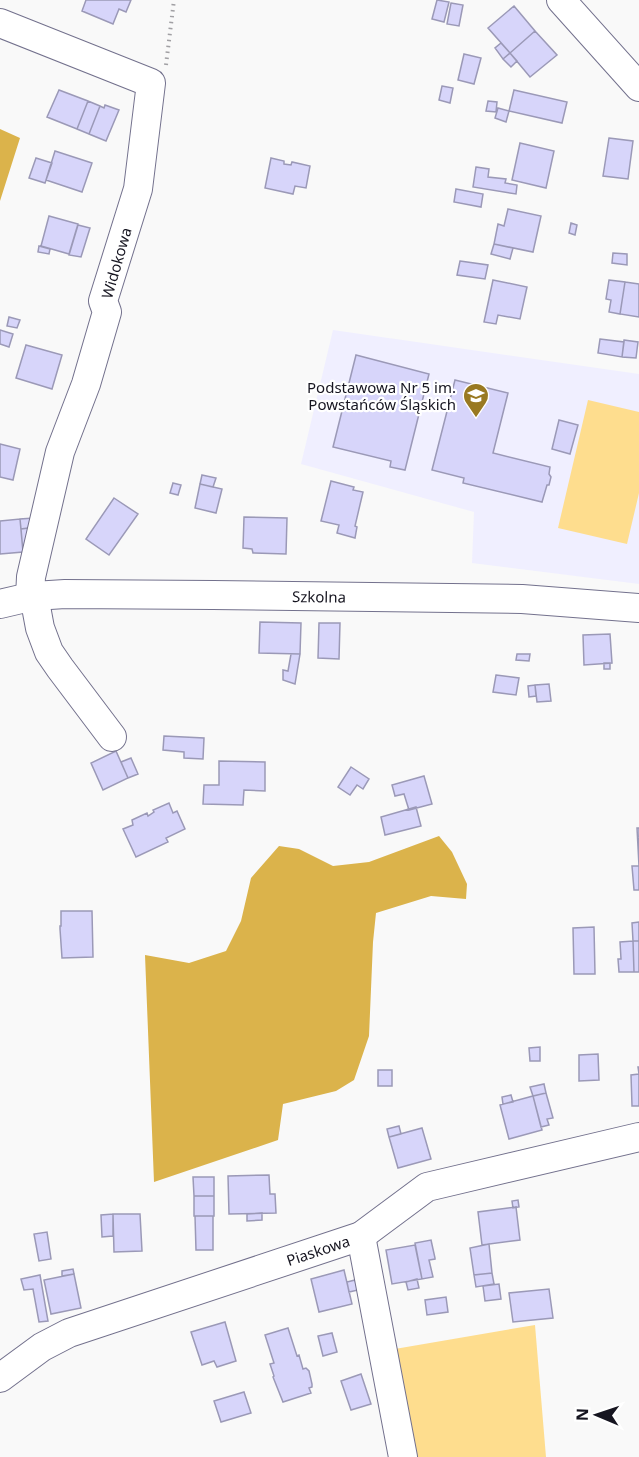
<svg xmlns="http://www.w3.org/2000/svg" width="639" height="1457" font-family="'Noto Sans',sans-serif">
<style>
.built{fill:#f0efff}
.green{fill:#fedd8e}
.forest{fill:#dbb34b}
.building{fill:#d7d5fa;stroke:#9b99b7;stroke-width:1.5}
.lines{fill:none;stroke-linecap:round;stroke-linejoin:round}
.minor-casing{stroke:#73718d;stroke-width:30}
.path{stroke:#a1a0a4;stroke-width:4;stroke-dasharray:1.5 4.5;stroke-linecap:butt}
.minor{stroke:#fff;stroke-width:28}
.labels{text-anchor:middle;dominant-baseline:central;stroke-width:4.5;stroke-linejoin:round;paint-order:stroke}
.street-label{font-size:15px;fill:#161520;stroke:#fff}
.poi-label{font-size:15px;fill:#161520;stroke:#fff;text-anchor:end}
</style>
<rect width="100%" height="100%" fill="#f9f9f9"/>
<path class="built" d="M333 330 639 374V584L472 563 474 512 301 464Z"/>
<path class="green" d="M588 400 639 412V493L627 544 558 528Z
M535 1325 546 1457H409L389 1350Z"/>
<path class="forest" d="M0 129 20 138 0 201Z
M439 836 452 852 467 884 466 899 431 896 376 913 373 942 369 1036 354 1080 336 1091 283 1104 278 1140 154 1182 145 955 189 963 226 951 241 921 251 878 279 846 299 849 333 866 369 862Z"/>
<path class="building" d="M86 0H131L126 12 119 9 113 24 82 11Z
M437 0 449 2 444 22 432 19Z
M451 3 463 5 459 26 447 24Z
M514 6 535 31 510 53 488 28Z
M535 31 557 55 530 77 510 53Z
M501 43 510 53 503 59 495 48Z
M510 53 517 61 511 67 503 59Z
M464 54 481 58 474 84 458 80Z
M442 86 453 88 450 103 439 100Z
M59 90 88 101 77 129 47 117Z
M514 90 567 102 562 123 509 111Z
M88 101 100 106 89 134 77 129Z
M488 101 497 102 496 112 486 111Z
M105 105 119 110 106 141 89 134 100 106 104 108Z
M498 108 509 111 506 122 495 118Z
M609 138 633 141 628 179 603 176Z
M520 143 554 151 546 188 512 180Z
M55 151 92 163 82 192 46 180Z
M36 158 52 163 45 183 29 178Z
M271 158 284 161V164L291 165 292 162 310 166 306 188 295 186 293 194 265 188Z
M476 167 489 169 488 177 506 179 505 183 517 185 516 194 473 187Z
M456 189 483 194 481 207 454 202Z
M508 209 541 216 533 252 494 244 498 224 504 226Z
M49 216 78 224 69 254 41 246Z
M571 223 577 225 575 235 569 233Z
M78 225 90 228 81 257 69 255Z
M494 244 513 248 510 259 491 254Z
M39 246 50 249 49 254 38 252Z
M613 253 627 254V265L612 263Z
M460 261 488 265 485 279 457 275Z
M493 280 527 287 520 319 498 315 496 324 484 322Z
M609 280 625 282 620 314 609 312 611 300 606 299Z
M625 282 639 284V317L620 314Z
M9 317 20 320 17 328 7 326Z
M0 330 13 334 9 347 0 344Z
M600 339 624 342 622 357 598 353Z
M624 340 638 342 636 358 622 357Z
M26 345 62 355 52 389 16 378Z
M356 355 429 374 405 470 390 467 391 461 333 447Z
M455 380 508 393 493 453 550 467 549 474 551 477 549 485H547L542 502 463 483 464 478 432 470Z
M559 420 578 425 570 454 552 449Z
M0 444 20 449 13 480 0 477Z
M202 475 216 478 213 487 200 484Z
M331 481 354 487 353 490 363 492 355 526 357 527 355 538 337 533 339 525 321 521Z
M173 483 181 485 178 495 170 493Z
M200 484 222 489 216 513 195 508Z
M114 498 138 514 109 555 86 539Z
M244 517 287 518 286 554 253 553 252 549 243 548Z
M34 518 35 527 21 529 20 519Z
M20 519 23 552 0 554V521Z
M37 527 23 552 21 529Z
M260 622 301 623 300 654 259 653Z
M319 623H340L339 659 318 658Z
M610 634 612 663 584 665 583 635Z
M291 654H300L295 684 283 680V670L288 671Z
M517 654H530L529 661 516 660Z
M604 663H610V669H604Z
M496 675 519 678 516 695 493 692Z
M549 684 551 701 537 702 535 685Z
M535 685 536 696 529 697 528 686Z
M164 736 204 738 203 759 184 758V752L163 750Z
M116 751 128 778 103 790 91 763Z
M131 758 138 774 128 778 121 762Z
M219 761 265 762V791L244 790 243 805 203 804 204 785H219Z
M351 767 369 779 363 789 357 785 350 795 338 787Z
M424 776 432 804 409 810 404 794 395 796 392 785Z
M169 803 173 813 177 811 185 829 166 838 168 842 136 857 123 829 133 825 132 820 147 813 148 816 154 812 153 810Z
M416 807 421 826 385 835 381 817Z
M637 828H639V867V866Z
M632 866H639V890H634Z
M61 911H92L93 957 62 958 60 929V926H61Z
M639 922V941H633L632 923Z
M594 927 595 974H574L573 928Z
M633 941 634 972H619L618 959H621L620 942Z
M633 941H639V972H634Z
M540 1047V1061H530L529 1048Z
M598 1054 599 1080 579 1081V1055Z
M638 1067H639V1106H632L631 1075 639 1074Z
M378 1070H392V1086H378Z
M544 1084 546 1093 533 1096 530 1087Z
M546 1093 553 1118 547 1119 549 1125 541 1127 533 1096Z
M511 1095 513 1102 503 1104 502 1097Z
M533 1096 542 1130 509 1139 500 1105Z
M399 1126 401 1134 389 1137 387 1129Z
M422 1128 431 1159 398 1168 389 1137Z
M269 1175 270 1194H275L276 1213 229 1214 228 1176Z
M193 1177H214V1196H194Z
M194 1196H214V1216H194Z
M518 1200 519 1207 513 1208 512 1201Z
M516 1207 520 1240 482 1245 478 1212Z
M262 1213V1220L247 1221V1214Z
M113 1214V1236L102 1237 101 1215Z
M113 1214H140L142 1251 114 1252Z
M195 1216H213V1250H196Z
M47 1232 51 1259 39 1261 34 1234Z
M431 1240 435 1258V1259L429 1260 433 1277 422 1279 415 1243Z
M489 1244 492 1273 474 1275 470 1248Z
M415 1245 422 1279 392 1284 386 1250Z
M73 1269 74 1274 62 1276V1271Z
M344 1270 352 1304 319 1312 311 1279Z
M492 1273 494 1284 476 1287 474 1275Z
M74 1274 81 1308 51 1314 44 1280Z
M40 1275 48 1321 39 1322 33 1289 24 1290 21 1279Z
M417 1279 419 1288 408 1290 406 1282Z
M355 1280 358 1290 349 1292 347 1282Z
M499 1284 501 1299 485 1301 483 1286Z
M549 1289 553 1318 513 1322 509 1293Z
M446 1297 448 1312 427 1315 425 1300Z
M225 1322 236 1361 217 1367 214 1361 202 1365 191 1332Z
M288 1328 297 1356 299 1355 303 1369 306 1368 309 1371 312 1384V1387L309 1388 311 1393 283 1402 273 1377 274 1376 270 1364 274 1363 265 1335Z
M332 1333 337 1352 323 1356 318 1336Z
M361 1374 371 1404 351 1410 341 1381Z
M244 1392 251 1413 221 1422 214 1401Z"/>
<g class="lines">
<defs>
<g id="minor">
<path d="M561 0 639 87"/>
<path d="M0 23 151 83 138 189 103 301 107 312 86 384 60 452 31 577 30 597"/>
<path d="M34 596 40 628 49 652 60 668 112 737"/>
<path id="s1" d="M0 604 34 596 65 594 213 595 522 599 639 608"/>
<path d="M361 1236 403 1457"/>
<path id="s2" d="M0 1378 42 1347 69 1333 361 1236 427 1187 639 1137"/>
</g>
</defs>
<use href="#minor" class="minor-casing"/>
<path class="path" d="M166 65 174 0"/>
<use href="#minor" class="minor"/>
</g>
<defs>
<symbol id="school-pin" viewBox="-11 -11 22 30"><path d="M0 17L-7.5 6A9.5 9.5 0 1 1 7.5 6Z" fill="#997922" stroke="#fff"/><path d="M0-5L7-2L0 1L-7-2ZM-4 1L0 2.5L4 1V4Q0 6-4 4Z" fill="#fff"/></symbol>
</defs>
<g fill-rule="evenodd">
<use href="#school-pin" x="461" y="381" width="30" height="40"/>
</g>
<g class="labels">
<g class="street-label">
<text transform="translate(116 263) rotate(-74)">Widokowa</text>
<text stroke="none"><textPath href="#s1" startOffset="320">Szkolna</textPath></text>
<text stroke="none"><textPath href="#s2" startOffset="345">Piaskowa</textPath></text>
</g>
<g class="poi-label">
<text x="456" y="387">Podstawowa Nr 5 im.<tspan x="456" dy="17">Powstańców Śląskich</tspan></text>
</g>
</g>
<g transform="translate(597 1415) rotate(272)" stroke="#ffffff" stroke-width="4.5" paint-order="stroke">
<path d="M0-4.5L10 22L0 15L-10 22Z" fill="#161520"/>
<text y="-9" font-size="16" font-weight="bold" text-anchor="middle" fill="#161520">N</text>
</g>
</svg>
